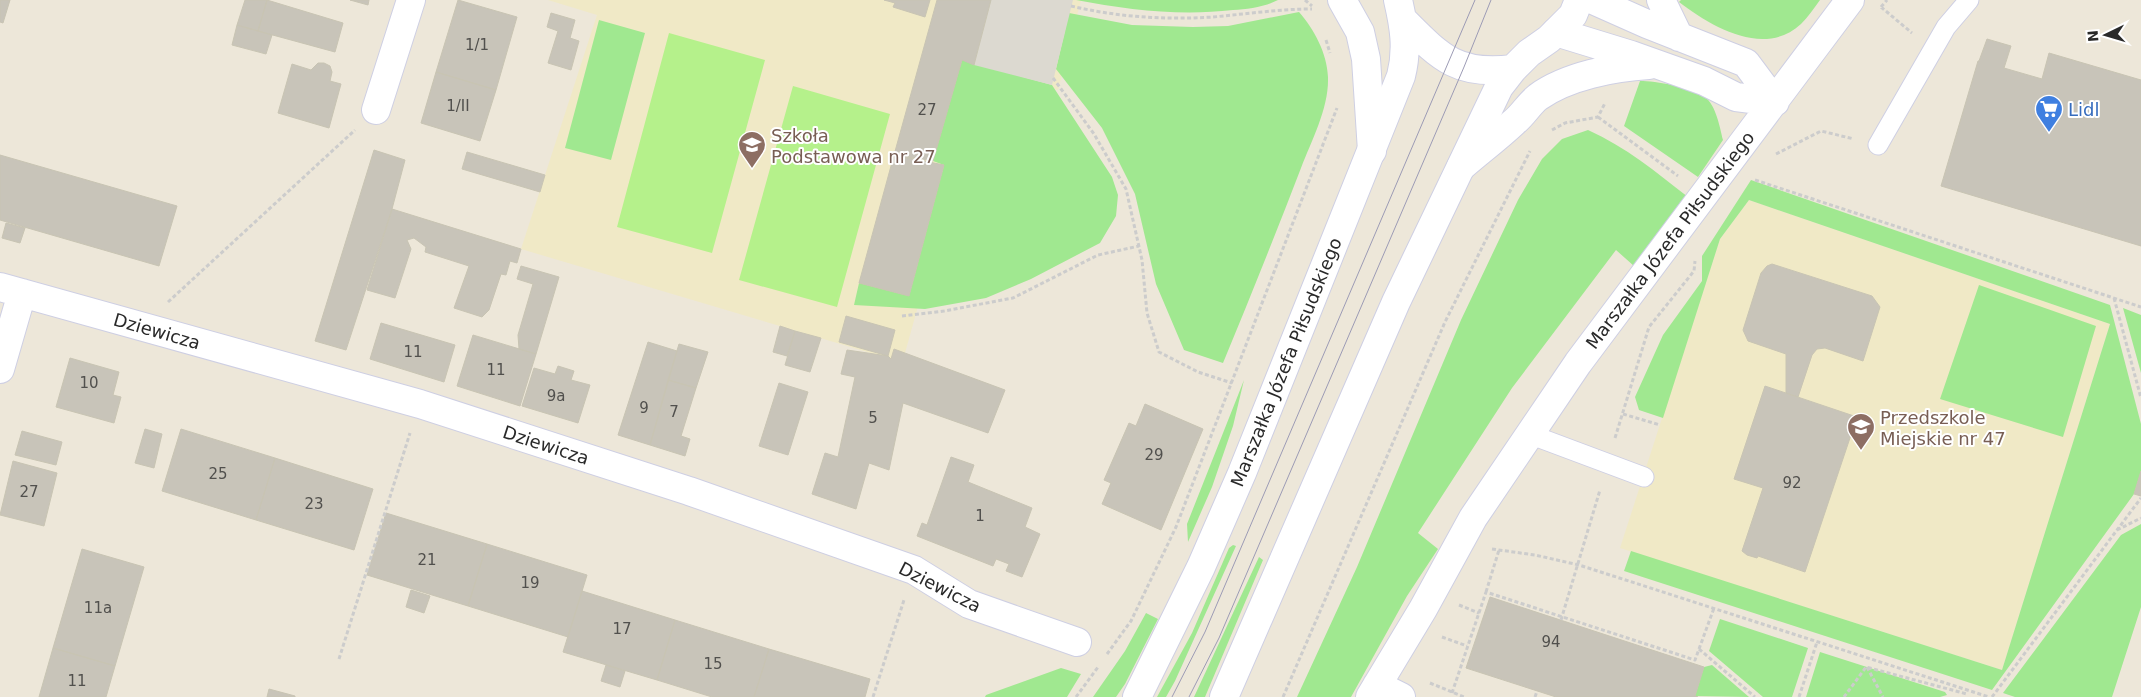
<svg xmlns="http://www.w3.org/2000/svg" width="2141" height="697" font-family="'DejaVu Sans',sans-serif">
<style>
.education{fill:#f0e9c6}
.green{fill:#a0e890}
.pitch{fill:#b5f18b}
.plaza{fill:#dcd9d0}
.building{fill:#c8c4b9;stroke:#c8c4b3}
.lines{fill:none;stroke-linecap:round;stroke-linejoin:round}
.lane-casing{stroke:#cecfe3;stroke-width:21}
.street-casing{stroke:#cecfe3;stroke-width:30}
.secondary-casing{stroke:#cecfe3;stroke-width:30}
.path{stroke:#ccc;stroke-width:3;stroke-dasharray:4 2.5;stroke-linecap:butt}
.lane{stroke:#fff;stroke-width:19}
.street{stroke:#fff;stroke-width:28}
.secondary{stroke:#fff;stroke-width:28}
.tram{stroke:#9c9bb5;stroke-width:1}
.labels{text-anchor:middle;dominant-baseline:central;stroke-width:4;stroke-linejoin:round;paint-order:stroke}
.number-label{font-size:15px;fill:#51504d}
.shop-label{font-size:18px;fill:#366cbe;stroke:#fff;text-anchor:start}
.education-label{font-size:18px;fill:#785e54;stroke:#fff;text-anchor:start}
.street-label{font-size:18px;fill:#292929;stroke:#fff}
</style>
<rect width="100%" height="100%" fill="#ede7d9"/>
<path class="education" d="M548 0H1081L1058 90 983 73 905 353 891 359 521 249 597 15Z
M1749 200 2110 324 2002 670 1620 548 1720 239Z"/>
<path class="green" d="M1076 0H1278C1264 7 1248 9 1233 10 1180 16 1128 10 1076 0Z
M1681 0H1820C1814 8 1808 17 1801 24 1764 58 1712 27 1679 2Z
M1299 12C1314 29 1327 53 1328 77 1329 108 1312 139 1301 168 1276 233 1250 298 1223 363L1184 350 1156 284 1135 194 1102 128 1056 69 1069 13 1132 25 1193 27 1228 26Z
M599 20 645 33 611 160 565 148Z
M962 60 1052 85 1112 177 1118 195 1116 216 1100 243 1031 279 986 298 925 309 854 305 859 283 909 296 944 165 933 161Z
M1640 81C1655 81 1693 87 1705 97 1716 105 1720 128 1723 140L1698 177 1624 126Z
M1588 130C1626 147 1656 172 1688 197L1634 266 1616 250 1512 388 1418 533 1438 549 1407 596 1351 697H1297L1357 567 1461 320 1518 200 1542 159 1562 139Z
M1751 180 2110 305 2141 424V471L2134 494 1992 690 1624 571 1631 551 2002 670 2110 324 1749 200 1720 239 1663 418 1639 410 1635 397 1663 335 1702 281V256Z
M1979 285 2096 326 2063 437 1940 399Z
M2123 308 2141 315V373Z
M1244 380 1233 426 1212 487 1188 542 1187 524Z
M2141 524V607L2112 697H2015L2003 693 2121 535Z
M1233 545 1236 546 1175 681 1166 697H1157L1192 633 1229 548Z
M1259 557 1263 560 1205 697H1194Z
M1146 613 1158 619 1125 684 1116 697H1093L1125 651Z
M1720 619 1808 648 1792 697H1763L1709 651Z
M1820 652 1945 692 1947 695 1940 697H1806Z
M1712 665 1749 697 1695 696 1704 667Z
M1061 668 1081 674 1067 697H985L986 695Z"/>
<path class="pitch" d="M669 33 765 60 712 253 617 227Z
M793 86 890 114 837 307 739 280Z"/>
<path class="plaza" d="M991 0H1073L1052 85 974 65Z"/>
<path class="building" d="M0 0H10L3 23 0 22Z
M245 0H267L258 31 237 25Z
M267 0 343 23 335 52 258 31Z
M350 0H369L368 5Z
M458 0 517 17 496 90 436 72Z
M884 0H930L925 17 893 7 895 3Z
M937 0H991L974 65 962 60 933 161 894 155Z
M551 13 575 20 570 38 579 41 571 70 548 63 558 31 547 27Z
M237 25 272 35 266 54 232 45Z
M1987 39 2011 46 2004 68 2042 79 2049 53 2141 80V246L1941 186 1978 61H1979Z
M318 63H324L330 66 332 72 330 81 341 84 329 128 278 113 292 64 311 70Z
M436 72 496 90 480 141 421 123Z
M374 150 405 160 392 209 346 350 315 341Z
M467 152 545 175 540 192 462 169Z
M0 155 177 206 159 266 0 220Z
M894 155 944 165 909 296 859 283Z
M392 209 521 249 517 263 510 261 506 275 501 274 489 310 482 317 454 308 469 266 425 252 426 247 414 238 407 240 411 249 395 298 367 290Z
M6 223 25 228 20 243 2 238Z
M1772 264 1872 296 1880 307 1863 361 1825 348 1817 349 1812 355 1798 397 1786 393V354L1748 341 1743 330 1761 273 1767 266Z
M521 266 559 277 536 354 519 349 518 335 533 284 517 279Z
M846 316 895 330 888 356 839 342Z
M381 323 455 345 444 382 370 359Z
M780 326 795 331 787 356 773 352Z
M795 331 821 338 810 372 785 365Z
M473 335 536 354 520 406 457 386Z
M648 342 677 351 650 445 618 435Z
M679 344 708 352 696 388 668 380Z
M894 349 1005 390 988 433 903 403 889 470 869 463 856 509 812 494 825 453 838 457 855 377 841 374 847 350 888 356 891 359Z
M70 358 119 372 113 395 121 397 114 423 56 407Z
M558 366 574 371 571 380 590 385 578 423 522 406 534 368 555 374Z
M668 380 696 388 681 436 690 439 685 456 650 445Z
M779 383 808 392 788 455 759 446Z
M1765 386 1857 417 1805 572 1758 556 1757 558 1747 555 1742 551 1763 488 1734 479Z
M1145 404 1203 429 1161 530 1102 504 1111 483 1104 480 1129 423 1136 426Z
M145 429 162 434 154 468 135 463Z
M181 429 275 458 256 520 162 491Z
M22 431 62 442 56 465 15 455Z
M951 457 974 465 968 482 1032 508 1025 527 1040 534 1022 577 1006 571 1009 564 996 559 993 566 917 536 922 523 927 525Z
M275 458 373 489 354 550 256 520Z
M13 461 57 473 44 526 0 515Z
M2141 471V496L2134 494Z
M386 513 487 544 468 606 367 575Z
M487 544 587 575 568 637 468 606Z
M82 549 144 567 115 666 53 648Z
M411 590 430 596 424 613 406 607Z
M582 591 675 620 657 680 563 652Z
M1490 597 1704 667 1695 696 1698 697H1556L1466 668Z
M675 620 769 649 754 697H712L657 680Z
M53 648 115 666 106 697H39Z
M769 649 870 679 865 697H754Z
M606 665 625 671 620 687 601 681Z
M269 689 295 696V697H267Z"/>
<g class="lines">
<defs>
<path id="lane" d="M1878 145 1946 27 1969 0
M1529 434 1644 477"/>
<path id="street" d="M1342 0 1360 32 1366 59 1372 151
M1661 0 1679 37
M1556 32 1631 55 1704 81 1736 97 1775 102 1746 63 1647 24 1593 0
M376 110 411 0
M1461 167C1478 152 1497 138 1514 122 1523 115 1529 104 1538 97 1567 76 1614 67 1649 65
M0 287 420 404 689 491 914 570 969 604 1077 642
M0 369 22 293
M1377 685 1401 697
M1370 697 1423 609 1473 518 1578 363 1850 0"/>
<path id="secondary" d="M1402 19C1440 57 1456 76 1513 69
M1137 697 1201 567 1242 473 1401 76C1408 49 1404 26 1398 0
M1224 697 1396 302 1499 87 1513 69 1529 53 1549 39 1573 15 1579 0"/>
</defs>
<use href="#lane" class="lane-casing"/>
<use href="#street" class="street-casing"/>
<use href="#secondary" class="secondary-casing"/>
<path class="path" d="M1305 0 1312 6
M1071 6C1117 17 1165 20 1213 17 1246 14 1279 9 1312 9
M1881 7 1887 0
M1881 7 1912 33
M1326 40 1330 53
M1053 78 1094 134 1126 189 1142 260 1147 313 1159 352 1198 372 1232 383
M1598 117 1678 176
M1552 130 1565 123 1598 117 1605 103
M1776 154 1821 131 1854 139
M1755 180 2141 307
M2114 298 2141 398
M168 302 355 130
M902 316 944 311 1013 298 1098 255 1139 246
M1623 414 1660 425
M1615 438 1649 327 1694 271 1695 261
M2117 530 2141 518
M1492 549 1535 555 1579 565 1989 697
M1486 592 1499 550
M1459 605 1479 613
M1561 620 1600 490
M1442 637 1467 646
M1699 649 1755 697
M1107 654 1131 621 1176 527 1337 108
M339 659 410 433
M1867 667 1883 697
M1430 683 1464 697
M1452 693 1486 592 1695 660 1714 608
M873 697 904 600
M1076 697 1098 667
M1283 697 1445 322 1530 151
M1535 697 1537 691
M1799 697 1817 642
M1844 697 1866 667 1967 694
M1992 697 2141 498"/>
<use href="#lane" class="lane"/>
<use href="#street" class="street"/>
<use href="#secondary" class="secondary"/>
<path class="tram" d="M1172 697 1205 632 1475 0
M1189 697 1219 638 1464 67 1491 0"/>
</g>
<defs>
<symbol id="supermarket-pin" viewBox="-11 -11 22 30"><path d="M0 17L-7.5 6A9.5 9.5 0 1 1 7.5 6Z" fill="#3f7fe0" stroke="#fff"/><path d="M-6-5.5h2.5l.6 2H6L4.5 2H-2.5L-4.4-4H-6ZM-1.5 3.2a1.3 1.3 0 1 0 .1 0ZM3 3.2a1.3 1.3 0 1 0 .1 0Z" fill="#fff"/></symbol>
<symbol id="school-pin" viewBox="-11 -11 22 30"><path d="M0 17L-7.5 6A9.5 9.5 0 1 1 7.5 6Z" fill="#8d6e63" stroke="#fff"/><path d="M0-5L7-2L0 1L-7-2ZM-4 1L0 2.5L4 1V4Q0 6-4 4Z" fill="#fff"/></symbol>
</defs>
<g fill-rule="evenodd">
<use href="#supermarket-pin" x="2033" y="93" width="32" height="43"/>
<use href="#school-pin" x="736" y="129" width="32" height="43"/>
<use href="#school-pin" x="1845" y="411" width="32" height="43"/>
</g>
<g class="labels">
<g class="number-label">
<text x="477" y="45">1/1</text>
<text x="458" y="106">1/II</text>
<text x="927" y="110">27</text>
<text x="413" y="352">11</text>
<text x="496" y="370">11</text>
<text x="89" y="383">10</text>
<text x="556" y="396">9a</text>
<text x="644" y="408">9</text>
<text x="674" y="412">7</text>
<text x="873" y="418">5</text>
<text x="1154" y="455">29</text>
<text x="218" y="474">25</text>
<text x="1792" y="483">92</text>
<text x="29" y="492">27</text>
<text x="314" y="504">23</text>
<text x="980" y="516">1</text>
<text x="427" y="560">21</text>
<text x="530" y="583">19</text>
<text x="98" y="608">11a</text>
<text x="622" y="629">17</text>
<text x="1551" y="642">94</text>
<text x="713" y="664">15</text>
<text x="77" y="681">11</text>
</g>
<g class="shop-label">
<text x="2068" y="109">Lidl</text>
</g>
<g class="education-label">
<text x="771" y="135">Szkoła<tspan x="771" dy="21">Podstawowa nr 27</tspan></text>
<text x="1880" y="417">Przedszkole<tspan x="1880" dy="21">Miejskie nr 47</tspan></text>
</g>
<g class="street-label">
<text transform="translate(1670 240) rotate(-53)">Marszałka Józefa Piłsudskiego</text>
<text transform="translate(157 331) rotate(16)">Dziewicza</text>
<text transform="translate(1286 362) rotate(-68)">Marszałka Józefa Piłsudskiego</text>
<text transform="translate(546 445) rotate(18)">Dziewicza</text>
<text transform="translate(940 587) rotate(27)">Dziewicza</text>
</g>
</g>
<g transform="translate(2106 35) rotate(265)" stroke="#ffffff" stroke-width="4" paint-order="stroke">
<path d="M0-4L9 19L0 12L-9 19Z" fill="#292929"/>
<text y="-8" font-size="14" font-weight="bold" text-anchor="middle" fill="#292929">N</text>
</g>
</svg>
